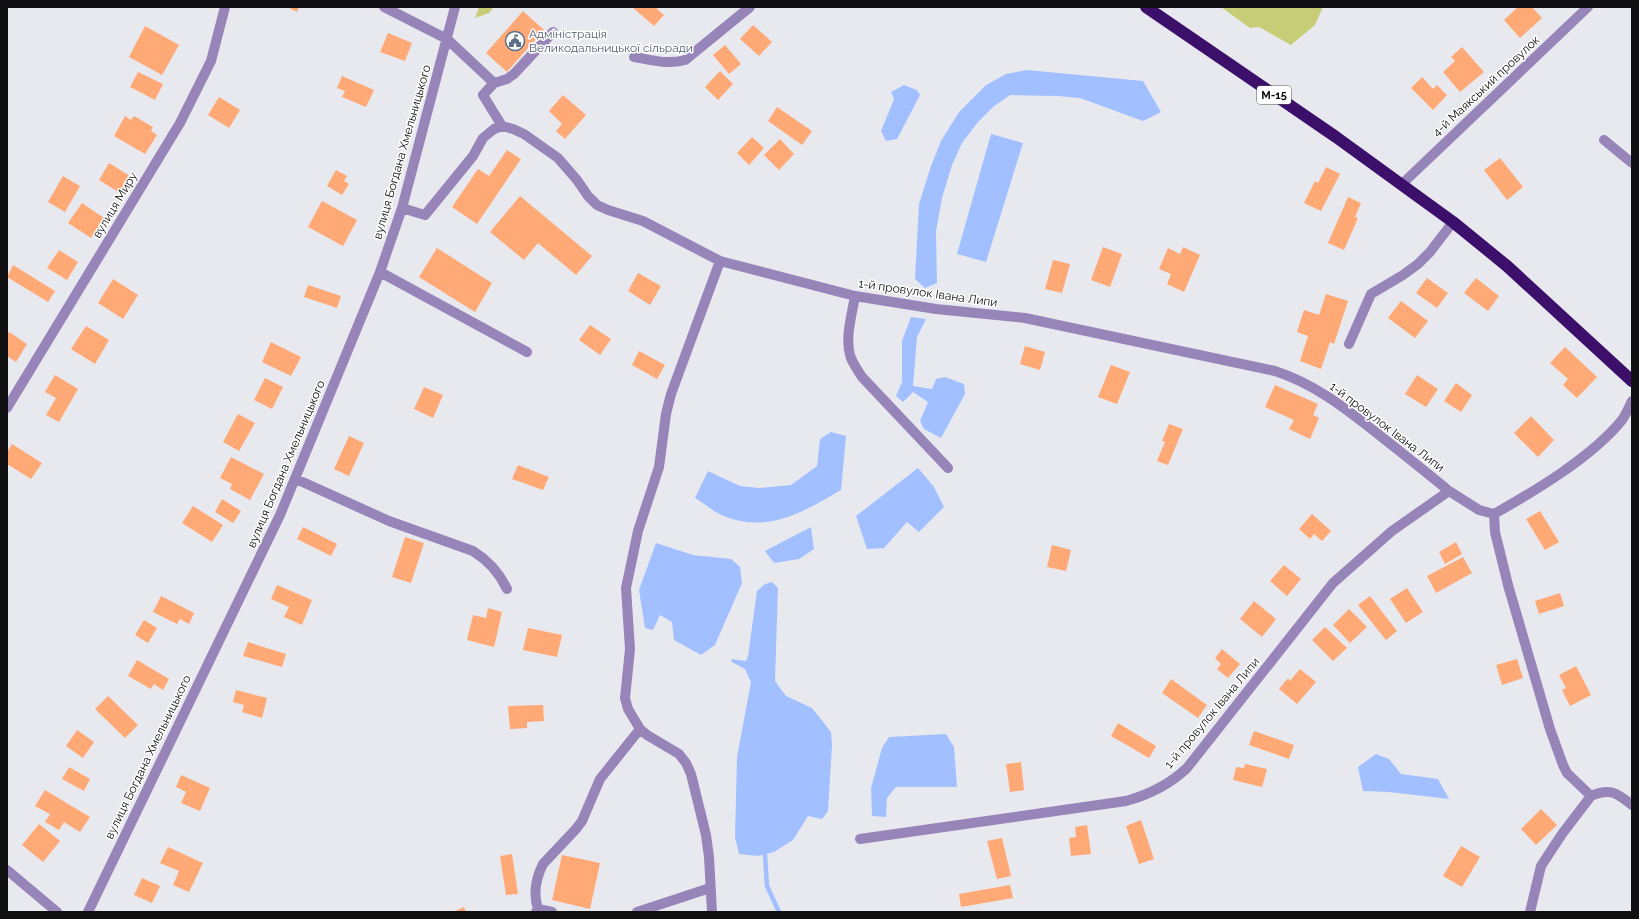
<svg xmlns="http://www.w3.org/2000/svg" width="1639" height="919" font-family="Raleway,sans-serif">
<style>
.green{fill:#c6cd76}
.water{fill:#a2c0ff}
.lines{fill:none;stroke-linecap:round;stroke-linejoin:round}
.stream{stroke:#a2c0ff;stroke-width:4.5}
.building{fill:#fea976}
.minor{stroke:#9785ba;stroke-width:10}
.highway{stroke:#3c0f6b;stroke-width:12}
.labels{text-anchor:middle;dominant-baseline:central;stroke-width:3;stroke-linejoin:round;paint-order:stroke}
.shield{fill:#fff;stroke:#575758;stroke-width:1}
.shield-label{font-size:11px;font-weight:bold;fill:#0f0f11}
.service-label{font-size:12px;fill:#4e5e75;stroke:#fff;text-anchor:start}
.street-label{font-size:12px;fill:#0f0f11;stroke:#fff}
</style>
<rect width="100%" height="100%" fill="#e8e9ef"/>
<path class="green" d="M479 7H494L489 13 475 18Z
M1221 7H1323L1315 25 1291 45 1259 27 1250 28Z"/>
<path class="water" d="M1027 70 1143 81 1161 112 1143 121 1080 98 1057 96 1010 95 993 107 978 122 962 143 952 165 942 198 936 231 937 283 925 288 915 279 919 204 931 166 941 141 959 112 986 85 1006 74Z
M904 85 917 90 920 95 897 139 886 141 881 131 894 99 891 92Z
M991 134 1023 143 986 262 957 254Z
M911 317 926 319 917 337 913 386 932 389 936 379 945 377 964 384 965 394 941 438 924 429 920 421 928 402 913 392 903 402 896 396 902 382V341Z
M831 432 846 436 841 490C805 511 770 533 726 517 715 513 705 504 695 498L708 471 740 486 759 488 791 485 817 466 820 439Z
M918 468 934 487 944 507 919 532 907 522 884 548 867 549 856 516Z
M811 527 814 549 799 559 774 563 765 551Z
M656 543 693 555 731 559 740 567 742 583 715 645 701 655 674 640 672 622 660 615 653 630 645 628 639 590Z
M772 582 778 588 775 681 786 696 812 708 831 732 832 745 828 811 822 819 808 816 793 840 774 852 758 856 739 854 735 837 737 757 751 682 745 669 732 662 731 659 746 661 748 656 757 591 765 584Z
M946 734 954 747 957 787H896L887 798 886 817 872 816 871 788 882 748 889 737Z
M1376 754 1389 759 1401 774 1438 779 1449 799 1389 792 1363 791 1358 767Z"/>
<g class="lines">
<path class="stream" d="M765 855 767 886 779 912"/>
</g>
<path class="building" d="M287 7H299L297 12Z
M632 7H655L664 15 654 26Z
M1518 7H1532L1542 18 1520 38 1504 20Z
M523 11 544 30 507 72 486 53Z
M753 25 772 42 759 56 740 39Z
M145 26 179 45 162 75 129 57Z
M388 33 412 43 405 61 380 52Z
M725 45 741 64 729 74 713 55Z
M1462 47 1484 72 1460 92 1443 72 1455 61 1451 57Z
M720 71 733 84 718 100 705 87Z
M138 72 163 84 155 100 130 87Z
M342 76 374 90 366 107 342 97 345 91 337 88Z
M1422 77 1433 89 1437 85 1447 95 1433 110 1411 88Z
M563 95 586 115 565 139 556 131 562 124 549 111Z
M219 97 240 110 229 128 208 115Z
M777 107 812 131 802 145 768 121Z
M125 116 131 120 134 116 153 127 151 131 157 135 145 154 114 136Z
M752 137 764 148 749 165 737 153Z
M780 139 794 154 779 170 764 155Z
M507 150 521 159 477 224 452 207 478 169 489 176Z
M1500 158 1523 187 1507 200 1484 170Z
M109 163 130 176 120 193 99 180Z
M1326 167 1340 174 1321 211 1304 203 1315 181 1318 183Z
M336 170 347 176 344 181 349 184 342 195 327 186Z
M63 176 80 186 65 212 48 202Z
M520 196 592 256 576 275 538 243 524 260 490 232Z
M1348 197 1361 203 1355 217 1358 218 1344 250 1328 243Z
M322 201 357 220 343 246 308 227Z
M82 203 104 218 91 238 68 223Z
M1103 247 1122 254 1110 287 1091 280Z
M1183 247 1200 255 1184 292 1167 284 1171 274 1159 269 1168 248 1180 254Z
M437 248 492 283 475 312 419 277Z
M59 250 78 262 67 280 47 268Z
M1053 260 1070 264 1062 293 1045 289Z
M13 265 55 291 48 302 7 277Z
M638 273 661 286 650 305 628 291Z
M1427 278 1448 293 1437 308 1416 293Z
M1476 278 1499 296 1488 311 1464 293Z
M113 279 138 295 123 319 98 303Z
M308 285 341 296 337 308 304 297Z
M1326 294 1348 301 1334 344 1330 342 1321 369 1300 361 1308 336 1297 332 1304 310 1319 315Z
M1401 301 1428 321 1415 338 1388 318Z
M590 325 611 339 600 355 579 340Z
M86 326 109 340 95 364 71 349Z
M9 332 27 344 16 362 7 356V335Z
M271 342 301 357 291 376 262 362Z
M1025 346 1045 352 1040 370 1020 364Z
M1565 347 1597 377 1577 398 1563 385 1568 379 1550 363Z
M639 351 665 365 657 379 632 365Z
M1111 365 1130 372 1117 404 1098 397Z
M55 375 78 389 59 422 46 415 56 398 45 392Z
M1417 375 1438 389 1426 407 1405 394Z
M265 378 283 387 272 409 254 400Z
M1456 383 1472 395 1461 412 1444 401Z
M1275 385 1318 404 1313 415 1319 418 1310 439 1289 429 1294 420 1265 407Z
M424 387 443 395 433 418 414 409Z
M238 414 255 423 239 451 223 442Z
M1531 416 1554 440 1538 457 1514 433Z
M1169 424 1183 429 1168 465 1157 461 1165 442 1162 441Z
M349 436 364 443 349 476 334 469Z
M12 444 42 463 31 479 7 464V452Z
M231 457 264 474 250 500 230 489 232 484 220 478Z
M518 465 549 477 543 490 512 479Z
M222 499 241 511 233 523 215 512Z
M193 506 223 525 212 542 182 523Z
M1540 511 1559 542 1545 550 1526 519Z
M1312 514 1331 531 1322 541 1314 534 1310 539 1299 529Z
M303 527 337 544 331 556 297 539Z
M405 537 424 543 411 583 392 577Z
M1456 542 1462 554 1445 564 1439 552Z
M1052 545 1071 550 1066 571 1047 567Z
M1463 557 1472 573 1436 593 1427 576Z
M1284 565 1301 579 1287 596 1270 581Z
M277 585 312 600 302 625 284 617 289 607 271 599Z
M1407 588 1423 612 1406 623 1390 599Z
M1560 593 1564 606 1539 614 1535 601Z
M161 596 194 613 189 624 180 619 177 624 153 612Z
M1370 596 1397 631 1386 640 1358 605Z
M1254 601 1276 619 1262 637 1240 619Z
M488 608 502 612 494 647 467 640 473 615 486 618Z
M1349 609 1367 627 1350 643 1333 625Z
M144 620 157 628 148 643 135 635Z
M1325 627 1347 648 1333 661 1312 640Z
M528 628 562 635 557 657 523 650Z
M248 642 286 654 282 667 243 656Z
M1222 649 1240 664 1228 678 1217 669 1221 664 1215 658Z
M1517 659 1523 678 1502 685 1496 665Z
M137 660 169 679 163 690 154 684 151 689 128 676Z
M1576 666 1591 695 1570 706 1562 690 1566 688 1559 675Z
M1300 669 1316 682 1297 704 1279 689 1288 678 1290 681Z
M1171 679 1207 705 1198 718 1162 693Z
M236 690 267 698 262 718 242 712 244 705 233 702Z
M108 696 138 725 125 738 95 709Z
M543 705 544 721 527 722V728L510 729 508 706Z
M1118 723 1156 746 1149 758 1111 736Z
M77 730 94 742 83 758 66 746Z
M1254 731 1294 745 1289 759 1249 745Z
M1021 762 1024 790 1010 792 1006 764Z
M1245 764 1267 769 1262 787 1233 780 1236 767 1244 768Z
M69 767 90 779 84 791 62 779Z
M181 775 210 788 200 811 181 803 186 792 176 787Z
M45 790 90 817 80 832 64 822 59 830 45 822 50 814 35 806Z
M1541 809 1557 825 1536 845 1521 829Z
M1141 820 1154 859 1139 864 1126 826Z
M39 824 60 841 43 862 22 845Z
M1087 825 1091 854 1071 856 1069 838 1076 837 1075 827Z
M1002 838 1011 876 997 879 987 841Z
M1461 846 1480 857 1462 887 1443 876Z
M168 847 203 863 189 892 173 885 179 871 160 863Z
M512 854 518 894 506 895 500 856Z
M562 855 600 863 590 909 552 900Z
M142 878 160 886 152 903 134 895Z
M1010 885 1013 898 961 907 959 894Z
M464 907 466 912H453Z"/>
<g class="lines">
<path class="minor" d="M384 7 447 39 494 83 483 95 502 126
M634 57C652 60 667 65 685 60L750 7
M494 83 507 79 514 74 553 32
M1604 140 1632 163
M1402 184 1588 7
M402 208 425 215 473 156 483 138 494 129 502 126 513 129 524 134 558 158 577 180 588 196 597 205 608 210 643 221 720 261 855 296 936 309 1025 318 1275 371C1315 384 1345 408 1378 434 1402 453 1426 472 1449 491
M380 272 527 352
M855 296C852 314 845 337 850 355 852 363 858 370 862 377L948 468
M1349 344 1371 294 1403 275 1418 264 1430 252 1453 222
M7 408 180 123 211 61 225 7
M296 479 389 521 473 551C489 561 499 572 507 589
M1494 514 1495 532 1508 585 1550 729 1563 765 1567 773 1591 796C1610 787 1618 794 1632 805
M640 729 647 735 679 754 686 763 691 774 706 835 709 857 712 912
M860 839 1126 801C1148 795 1170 784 1187 768L1333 583 1392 531 1449 491 1479 510 1494 514C1535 491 1592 457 1622 420 1626 414 1629 407 1632 401
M7 870 57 912
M538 909 552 912
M88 912 280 515 380 272 402 208 455 7
M536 912 538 909C533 894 536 878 543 864L576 829 582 821 600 779 640 729 628 709 625 698 630 649 626 588 638 531 659 467 666 414 671 394 720 261
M637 912 710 888
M1530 912 1541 866 1562 834 1591 796"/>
<path class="highway" d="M1146 7 1336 137 1453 222 1507 266 1632 381"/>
</g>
<defs>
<symbol id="civic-ring" viewBox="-11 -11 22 22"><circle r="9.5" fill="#fff" stroke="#5c6f8a" stroke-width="1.5"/><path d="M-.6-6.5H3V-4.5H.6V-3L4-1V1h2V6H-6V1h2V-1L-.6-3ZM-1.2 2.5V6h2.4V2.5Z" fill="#5c6f8a"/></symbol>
</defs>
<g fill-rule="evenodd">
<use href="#civic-ring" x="504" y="30" width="22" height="22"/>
</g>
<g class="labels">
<rect class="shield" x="1257" y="86" width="34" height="18" rx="3"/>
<g class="shield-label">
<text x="1274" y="95">М-15</text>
</g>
<g class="service-label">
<text x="529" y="34">Адміністрація<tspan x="529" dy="14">Великодальницької сільради</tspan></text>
</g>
<g class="street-label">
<text transform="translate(1486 86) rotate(-43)">4-й Маякський провулок</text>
<text transform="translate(402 152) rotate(-74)">вулиця Богдана Хмельницького</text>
<text transform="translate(115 205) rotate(-59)">вулиця Миру</text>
<text transform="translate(928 293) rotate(8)">1-й провулок Івана Липи</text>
<text transform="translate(1387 427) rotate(37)">1-й провулок Івана Липи</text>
<text transform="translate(286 464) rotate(-67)">вулиця Богдана Хмельницького</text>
<text transform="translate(1212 713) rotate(-50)">1-й провулок Івана Липи</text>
<text transform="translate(148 757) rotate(-64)">вулиця Богдана Хмельницького</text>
</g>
</g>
<rect width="1639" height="919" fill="none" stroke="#0f0f11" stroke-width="16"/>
</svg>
